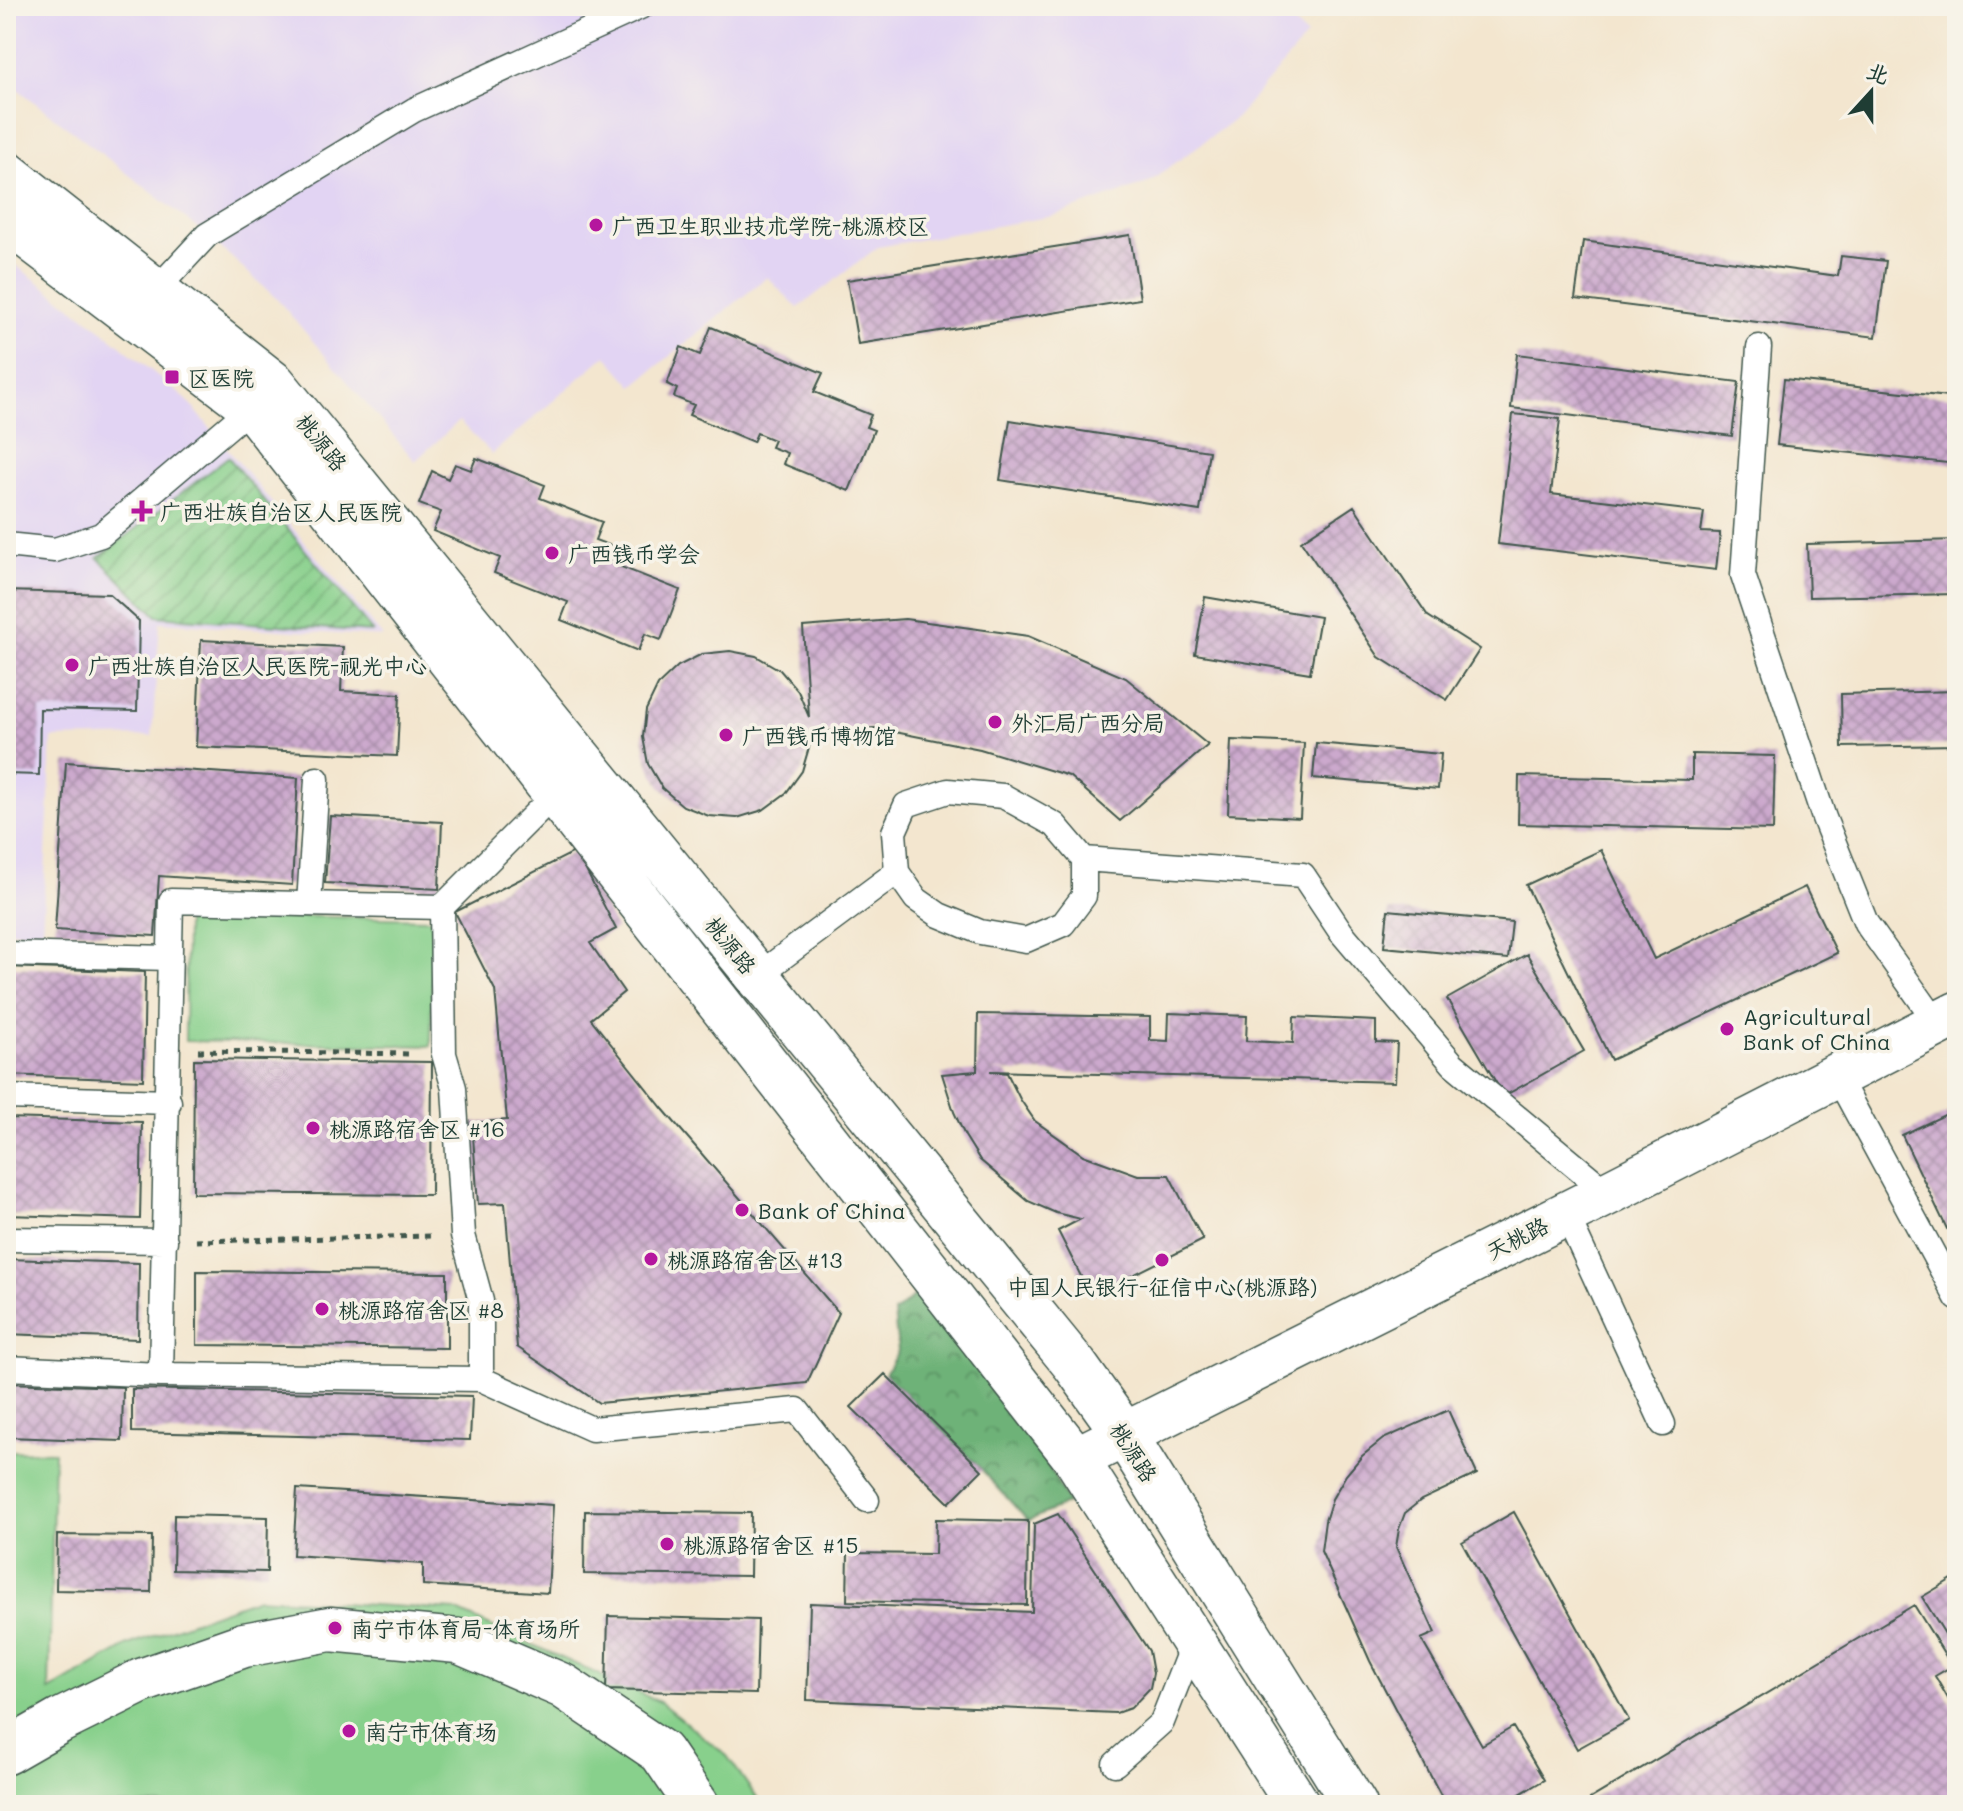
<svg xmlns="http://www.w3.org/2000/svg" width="1963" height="1811" font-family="Mali,'LXGW WenKai TC',sans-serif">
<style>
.built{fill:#e2d4f3}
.forest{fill:url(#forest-crowns);stroke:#467856;stroke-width:2}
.garden{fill:url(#garden-furrows);stroke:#548660;stroke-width:2}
.pitch{fill:#88d08c;stroke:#548660;stroke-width:2}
.building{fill:url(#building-cross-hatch)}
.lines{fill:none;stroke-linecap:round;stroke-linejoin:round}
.lane-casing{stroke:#3f564b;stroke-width:27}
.street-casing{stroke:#3f564b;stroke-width:47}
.secondary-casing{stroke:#3f564b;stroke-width:47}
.primary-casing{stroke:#3f564b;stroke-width:47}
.path{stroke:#3f564b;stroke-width:5;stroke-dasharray:6 6;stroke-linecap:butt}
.lane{stroke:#fff;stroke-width:24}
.street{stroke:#fff;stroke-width:44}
.secondary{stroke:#fff;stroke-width:44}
.primary{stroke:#fff;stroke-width:44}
.poi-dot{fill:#b5179e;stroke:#f7f3e8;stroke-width:3}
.labels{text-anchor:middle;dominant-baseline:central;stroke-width:7;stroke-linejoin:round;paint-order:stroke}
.poi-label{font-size:22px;fill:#1f3d34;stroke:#f7f3e8;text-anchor:start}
.street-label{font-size:22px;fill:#1f3d34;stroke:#f7f3e8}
</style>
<defs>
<pattern id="forest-crowns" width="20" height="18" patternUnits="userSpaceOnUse" patternTransform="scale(2)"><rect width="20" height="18" fill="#6eb278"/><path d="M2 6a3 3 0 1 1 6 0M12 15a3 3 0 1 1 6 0" fill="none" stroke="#5a9263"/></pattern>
<pattern id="garden-furrows" width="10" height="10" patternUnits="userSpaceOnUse" patternTransform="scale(2)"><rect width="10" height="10" fill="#88d08c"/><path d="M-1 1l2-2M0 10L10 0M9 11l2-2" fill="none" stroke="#6faa73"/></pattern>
<pattern id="building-cross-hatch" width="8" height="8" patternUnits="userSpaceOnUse" patternTransform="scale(2)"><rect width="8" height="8" fill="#cca9cd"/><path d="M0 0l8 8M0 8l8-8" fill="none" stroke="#a58ba7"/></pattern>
</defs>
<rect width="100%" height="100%" fill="#f7f3e8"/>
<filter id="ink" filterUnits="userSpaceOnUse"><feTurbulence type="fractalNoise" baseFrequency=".0125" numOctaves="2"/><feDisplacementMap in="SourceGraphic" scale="16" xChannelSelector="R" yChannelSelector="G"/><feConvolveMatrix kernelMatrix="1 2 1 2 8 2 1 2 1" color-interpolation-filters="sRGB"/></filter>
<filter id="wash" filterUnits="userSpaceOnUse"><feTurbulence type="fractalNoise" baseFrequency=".006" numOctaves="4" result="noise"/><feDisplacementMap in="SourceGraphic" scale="32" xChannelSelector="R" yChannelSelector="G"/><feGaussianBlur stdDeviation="1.8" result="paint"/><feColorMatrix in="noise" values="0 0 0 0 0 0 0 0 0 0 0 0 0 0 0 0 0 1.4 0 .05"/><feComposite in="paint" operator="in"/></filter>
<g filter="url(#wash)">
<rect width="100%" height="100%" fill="#f3e6cf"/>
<path class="built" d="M6 6H1275L1307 36 1236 118 1148 183 1053 216 878 247 798 308 767 277 633 386 606 355 492 454 459 421 415 461 277 299 207 235 6 80Z
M6 258 93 323 187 400 383 637 160 622 152 736 52 738 42 932 6 931Z"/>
<path class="forest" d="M917 1294 1034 1439 1068 1503 1028 1521 982 1470 885 1374 898 1351 894 1313Z"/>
<path class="garden" d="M228 457 373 632 157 616 98 558Z"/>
<path class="pitch" d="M186 914 433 919 431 1046 185 1041Z
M6 1451 54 1452 49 1691 128 1645 258 1598 455 1610 660 1702 727 1756 762 1805H6Z"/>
<g id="blocks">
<path class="building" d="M1130 235 1140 299 858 344 847 280Z
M1583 241 1838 276 1841 256 1886 261 1876 337 1575 299Z
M711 327 823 373 814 392 871 415 866 427 874 430 849 491 783 464 787 453 771 447 774 440 757 433 753 442 689 415 694 405 674 397 677 389 667 384 681 347 700 355Z
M1517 354 1739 382 1732 436 1511 408Z
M1784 379 1957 398V464L1777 445Z
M1513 414 1560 419 1551 494 1704 512 1701 532 1720 533 1716 570 1498 544Z
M1010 420 1209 451 1200 511 1000 480Z
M476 458 545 485 540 498 602 522 595 540 617 548 611 563 680 590 661 640 645 634 638 651 561 620 568 602 494 573 500 558 433 531 441 512 419 504 432 471 448 479 455 464 471 470Z
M1354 506 1428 616 1480 649 1447 700 1379 657 1301 541Z
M1957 540V594L1809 597 1807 544Z
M6 591 109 594 139 621 137 711 40 709 39 775 6 774Z
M1205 597 1320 617 1310 673 1195 654Z
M905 619 1028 636 1126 678 1208 745 1120 821 1069 776 980 749 875 728 810 733V744L802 771 786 793 763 810 737 818 709 816 683 806 662 788 648 764 643 737 646 710 658 685 678 666 702 654 730 651 756 656 780 670 798 691 809 717 803 627Z
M201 640 343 647 341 691 400 694 397 756 196 747Z
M1957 691V745L1842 747 1841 694Z
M1231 740 1304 743 1300 818 1228 814Z
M1316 743 1441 754 1438 789 1313 778Z
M1692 754 1775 756 1773 830 1518 824 1519 776 1692 780Z
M66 762 298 778 292 885 159 876 155 936 55 930Z
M330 816 442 822 439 889 325 883Z
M1601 850 1654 959 1805 887 1837 953 1611 1060 1526 885Z
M576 851 616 929 590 943 624 992 591 1019 663 1109 839 1313 807 1383 599 1403 517 1347 505 1203 478 1204 472 1123 507 1120 495 990 455 912Z
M1388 910 1512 922 1508 959 1384 947Z
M1527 954 1584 1051 1504 1096 1447 999Z
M6 967 145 972 143 1080 6 1075Z
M1169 1013 1247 1016 1246 1041 1293 1043 1294 1017 1376 1021V1042L1397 1043 1395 1082 990 1071 1007 1073 1020 1099 1035 1121 1083 1155 1138 1175H1169L1203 1240 1091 1296 1058 1231 1081 1219 1056 1213 1028 1201 980 1160 965 1136 954 1112 942 1074 977 1071 978 1014 1150 1017V1040L1168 1041Z
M194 1059 432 1062 431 1195 193 1193Z
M1957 1109V1224L1947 1229 1902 1135Z
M6 1118 142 1122 140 1219 6 1215Z
M6 1259 139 1263 138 1339 6 1334Z
M197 1271 447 1273V1348L197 1345Z
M885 1374 982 1470 949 1503 851 1407Z
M6 1383 123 1387 122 1441 6 1437Z
M132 1389 472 1396 470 1440 132 1432Z
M1448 1410 1477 1474 1421 1500 1405 1513 1399 1529 1396 1547 1435 1633 1421 1639 1482 1745 1513 1727 1544 1780 1501 1805H1446L1370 1661 1321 1551 1325 1521 1332 1499 1346 1475 1362 1456 1383 1439Z
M297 1489 553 1505 548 1593 423 1585V1564L293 1555Z
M585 1511 751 1513 750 1576 584 1574Z
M1514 1512 1629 1720 1577 1749 1462 1542Z
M1058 1514 1149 1651 1153 1673 1150 1688 1131 1708 1116 1713 807 1700 810 1603 1032 1612 1034 1524Z
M174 1515 268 1517 267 1572 173 1570Z
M936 1519 1028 1521 1027 1605 847 1601 848 1553 935 1554Z
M57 1535 152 1536 151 1592 56 1590Z
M1957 1576V1653L1922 1597Z
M1914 1605 1952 1666 1935 1676 1957 1714V1805H1593L1590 1799Z
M608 1616 758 1620 756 1694 606 1690Z"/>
</g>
</g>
<g filter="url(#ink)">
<use href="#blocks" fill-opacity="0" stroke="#3f564b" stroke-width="2"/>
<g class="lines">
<defs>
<path id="lane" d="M156 290 207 235 414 110 642 6
M1759 347 1743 575 1824 818 1866 923 1937 1023
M6 545 55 550 101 535 252 407
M1084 859 1303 875 1341 932 1453 1064 1608 1193
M309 904 317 779
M442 907 444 1054 454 1088 463 1235 481 1301V1379L161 1375 171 901 442 907 555 794
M6 954 170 958
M757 976 897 872 894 832 906 805 948 791 1003 796 1055 825 1084 859V896L1063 924 1026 940 980 932 939 915 916 899 897 872
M1837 1076 1957 1298
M6 1097 169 1102
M1566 1214 1663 1424
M6 1239 165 1241
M6 1368 161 1375
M481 1379 592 1429 797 1410 867 1500
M1115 1764 1162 1722 1193 1643"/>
<path id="street" d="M6 1752 60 1721 141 1681 244 1645 330 1629 458 1641 563 1686 661 1752 697 1805"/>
<path id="secondary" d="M1076 1459 1608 1193 1957 1014"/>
<path id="primary" d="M6 173 274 384 1075 1365 1125 1435 1355 1805
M6 220 252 407 1076 1459 1298 1805"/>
</defs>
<use href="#lane" class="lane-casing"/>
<use href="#street" class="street-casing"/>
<use href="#secondary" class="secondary-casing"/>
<use href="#primary" class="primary-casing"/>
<path class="path" d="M198 1051 412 1054
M196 1241 434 1236"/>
<use href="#lane" class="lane"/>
<use href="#street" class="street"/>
<use href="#secondary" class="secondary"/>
<use href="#primary" class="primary"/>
</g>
</g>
<g class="poi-dot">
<circle cx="596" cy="225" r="8"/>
<rect x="164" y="369" width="16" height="16" rx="4"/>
<path d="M138 499h8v8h8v8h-8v8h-8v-8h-8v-8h8z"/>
<circle cx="552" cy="553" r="8"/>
<circle cx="72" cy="665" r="8"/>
<circle cx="995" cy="722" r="8"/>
<circle cx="726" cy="735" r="8"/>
<circle cx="1727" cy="1029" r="8"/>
<circle cx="313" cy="1128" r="8"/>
<circle cx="742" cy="1210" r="8"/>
<circle cx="651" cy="1259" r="8"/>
<circle cx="1162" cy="1260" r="8"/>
<circle cx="322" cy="1309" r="8"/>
<circle cx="667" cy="1544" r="8"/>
<circle cx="335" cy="1628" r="8"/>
<circle cx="349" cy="1731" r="8"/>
</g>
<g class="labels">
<g class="poi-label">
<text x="612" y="225">广西卫生职业技术学院-桃源校区</text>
<text x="188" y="377">区医院</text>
<text x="160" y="511">广西壮族自治区人民医院</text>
<text x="568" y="553">广西钱币学会</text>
<text x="88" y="665">广西壮族自治区人民医院-视光中心</text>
<text x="1011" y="722">外汇局广西分局</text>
<text x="742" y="735">广西钱币博物馆</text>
<text x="1743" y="1016">Agricultural<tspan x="1743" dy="25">Bank of China</tspan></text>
<text x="329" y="1128">桃源路宿舍区 #16</text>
<text x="758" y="1210">Bank of China</text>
<text x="667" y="1259">桃源路宿舍区 #13</text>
<text x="1162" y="1286" text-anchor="middle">中国人民银行-征信中心(桃源路)</text>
<text x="338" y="1309">桃源路宿舍区 #8</text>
<text x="683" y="1544">桃源路宿舍区 #15</text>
<text x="351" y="1628">南宁市体育局-体育场所</text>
<text x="365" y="1731">南宁市体育场</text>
</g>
<g class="street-label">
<text transform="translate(322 442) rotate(51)">桃源路</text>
<text transform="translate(731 945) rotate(51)">桃源路</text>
<text transform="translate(1517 1238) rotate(-27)">天桃路</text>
<text transform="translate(1134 1452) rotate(57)">桃源路</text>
</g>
</g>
<rect width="1963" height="1811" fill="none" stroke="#f7f3e8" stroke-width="32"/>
<g transform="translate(1871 92) rotate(21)" stroke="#f7f3e8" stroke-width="6" paint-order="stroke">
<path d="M0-6L14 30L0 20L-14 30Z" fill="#1f3d34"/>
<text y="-12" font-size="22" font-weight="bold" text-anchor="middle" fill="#1f3d34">北</text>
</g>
</svg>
